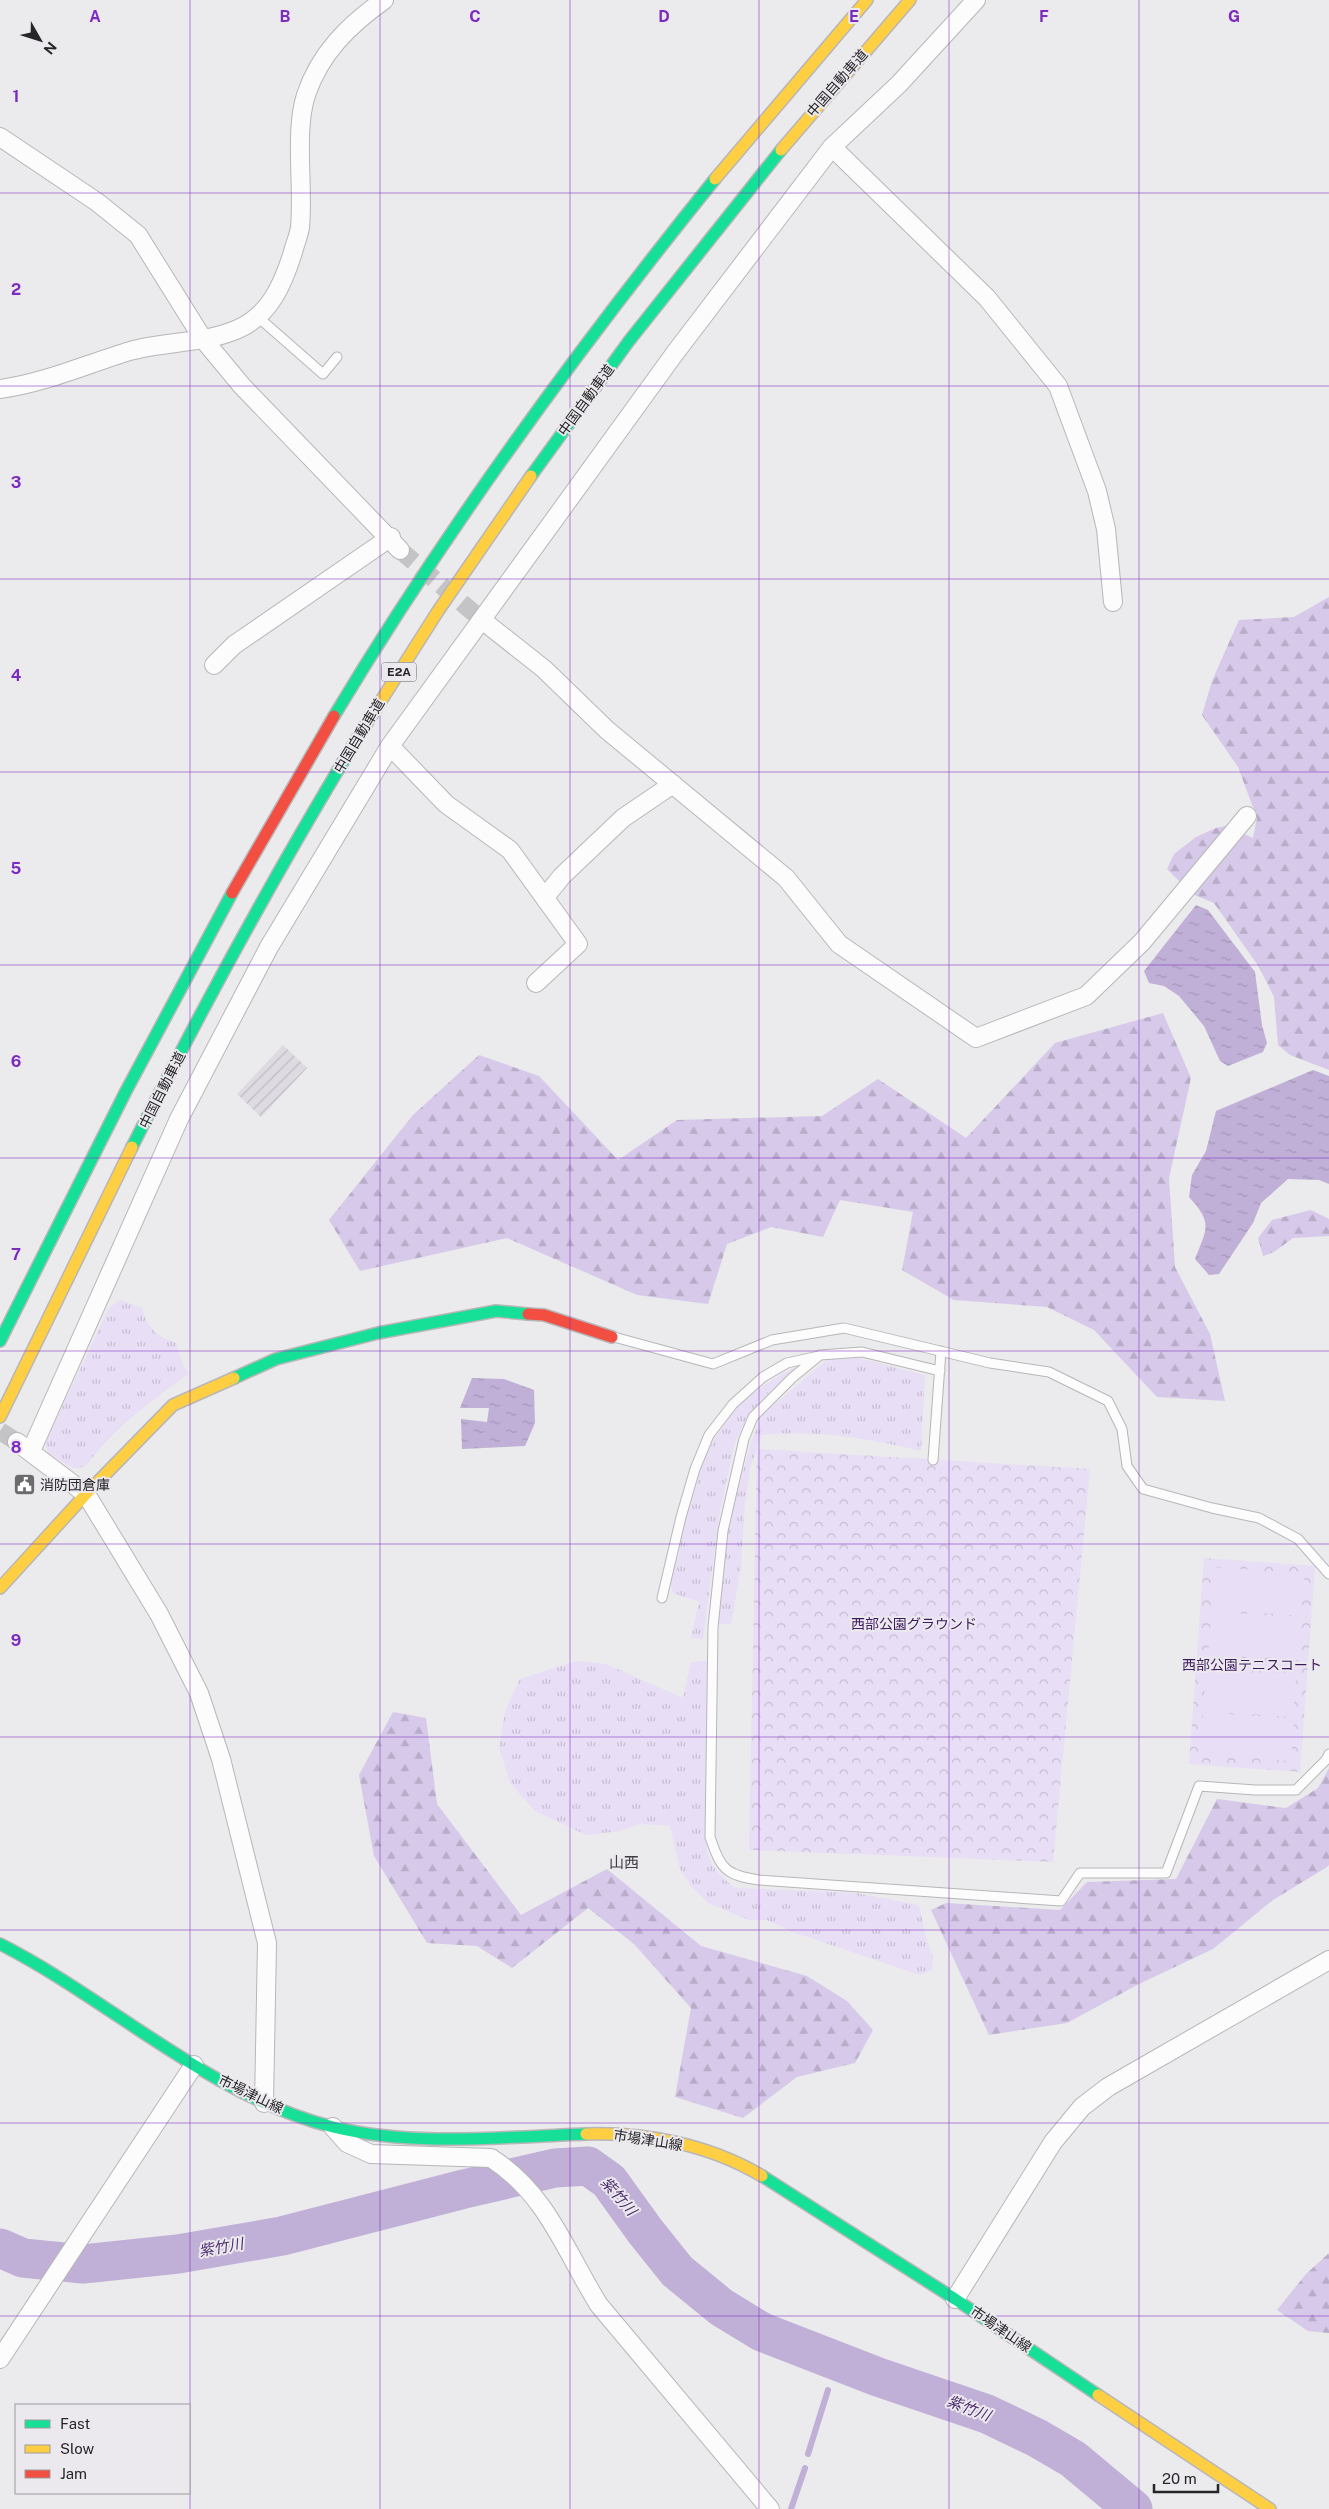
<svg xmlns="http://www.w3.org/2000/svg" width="1329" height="2509" font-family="'Public Sans','Noto Sans JP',sans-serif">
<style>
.industrial{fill:url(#industrial-furrows)}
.grass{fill:url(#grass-tufts)}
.forest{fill:url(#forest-firs)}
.park{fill:url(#park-crowns)}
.pitch{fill:#e8def5}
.water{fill:url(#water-ripples)}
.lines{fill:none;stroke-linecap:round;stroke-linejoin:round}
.stream{stroke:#c0afd6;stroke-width:6}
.river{stroke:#c0afd6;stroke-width:39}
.street-tunnel{stroke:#c4c3c5;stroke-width:18;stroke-dasharray:18 9;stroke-linecap:butt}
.lane-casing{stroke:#b7b6b8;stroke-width:11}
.street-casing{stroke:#b7b6b8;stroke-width:20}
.fast-casing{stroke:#b7b6b8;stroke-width:14}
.slow-casing{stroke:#b7b6b8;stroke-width:14}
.jam-casing{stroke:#b7b6b8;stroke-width:14}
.lane{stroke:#fcfcfc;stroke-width:9}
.street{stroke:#fcfcfc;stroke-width:18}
.fast{stroke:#16e098;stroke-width:11}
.slow{stroke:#ffcf43;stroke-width:11}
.jam{stroke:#f24e42;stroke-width:11}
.grid{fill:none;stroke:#7b2cbf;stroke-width:1;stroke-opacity:0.55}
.labels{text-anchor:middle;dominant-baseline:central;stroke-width:4;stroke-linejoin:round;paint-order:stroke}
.shield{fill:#ebe9ee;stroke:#616063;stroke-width:1}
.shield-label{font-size:12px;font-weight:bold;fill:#262527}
.street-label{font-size:14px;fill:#262527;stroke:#ebe9ee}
.poi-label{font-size:14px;fill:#262527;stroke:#ebe9ee;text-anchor:start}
.park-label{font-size:14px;fill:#3c1b5b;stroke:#ebe9ee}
.neighbourhood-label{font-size:15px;fill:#3f3d41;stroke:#ebe9ee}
.water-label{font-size:15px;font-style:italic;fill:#4d2c6e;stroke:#ebe9ee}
.grid-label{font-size:16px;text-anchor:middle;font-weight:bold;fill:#7b2cbf;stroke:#ebe9ee;stroke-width:4;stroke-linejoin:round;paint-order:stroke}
</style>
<defs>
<pattern id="industrial-furrows" width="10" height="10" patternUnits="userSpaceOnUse" patternTransform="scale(1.25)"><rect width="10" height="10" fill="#dddae2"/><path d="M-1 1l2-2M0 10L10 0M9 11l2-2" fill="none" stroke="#bebbc2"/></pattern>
<pattern id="grass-tufts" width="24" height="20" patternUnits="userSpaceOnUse" patternTransform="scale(1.25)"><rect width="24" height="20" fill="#e8def5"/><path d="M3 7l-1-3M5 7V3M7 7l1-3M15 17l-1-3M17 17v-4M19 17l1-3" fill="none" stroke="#c7bed2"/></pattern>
<pattern id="forest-firs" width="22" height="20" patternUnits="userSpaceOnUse" patternTransform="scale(1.25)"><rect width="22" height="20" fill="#d7c9e9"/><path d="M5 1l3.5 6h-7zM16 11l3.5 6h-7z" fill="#b8acc8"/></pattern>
<pattern id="park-crowns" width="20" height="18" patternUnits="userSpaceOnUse" patternTransform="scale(1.25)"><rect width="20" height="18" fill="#e8def5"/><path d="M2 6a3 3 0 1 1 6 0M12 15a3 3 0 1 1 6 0" fill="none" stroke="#c7bed2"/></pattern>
<pattern id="water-ripples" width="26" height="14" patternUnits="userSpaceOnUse" patternTransform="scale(1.25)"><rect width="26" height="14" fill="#c0afd6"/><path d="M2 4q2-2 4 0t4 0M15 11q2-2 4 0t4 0" fill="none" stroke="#a596b8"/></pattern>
</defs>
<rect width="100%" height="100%" fill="#ebeaed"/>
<path class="industrial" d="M283 1045 307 1068 261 1117 237 1094Z"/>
<path class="grass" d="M120 1300 142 1308C148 1329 156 1336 176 1343L183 1365 189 1374C150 1401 114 1428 85 1467L73 1468 48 1453 45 1443 109 1308Z
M859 1358 925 1375 921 1451C869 1438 816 1430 762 1435L750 1468 745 1503 741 1567 731 1624H718L729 1524 751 1442 763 1414 827 1360Z
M797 1366 762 1399 747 1418 735 1442 720 1510 703 1639 691 1638 699 1602 673 1593 670 1583 679 1555 683 1523 691 1505 702 1465 714 1439 739 1405 767 1383Z
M576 1661 606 1664 683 1698 691 1662 707 1661 705 1824C707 1859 707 1865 735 1888L856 1893 919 1905 926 1938 933 1957 932 1970 920 1975 793 1932 767 1920H749L708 1903 691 1886 680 1869 670 1826 640 1824 620 1831 586 1835 535 1811 510 1783 499 1747 505 1711 520 1679Z"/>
<path class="forest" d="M1329 597V1070L1290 1055 1278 1045 1274 997 1259 967 1214 903 1192 894 1167 869 1174 854 1196 837 1216 828 1226 826 1253 838 1257 818 1238 767 1202 715 1212 681 1239 620 1294 617Z
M1163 1013 1191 1078 1169 1178 1175 1267 1210 1334 1225 1401 1157 1397 1094 1330 1047 1307 954 1300 902 1270 913 1212 840 1200 823 1237 771 1227 727 1244 708 1304 637 1295 507 1238 360 1271 329 1220 413 1115 479 1055 539 1076 618 1160 677 1120 822 1116 878 1079 966 1138 1055 1043Z
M1311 1210 1329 1219V1236L1293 1238 1274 1252 1263 1256 1258 1238 1272 1220Z
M393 1712 426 1718 437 1804 521 1915 607 1869 701 1946 807 1976 847 2001 873 2030 855 2063 797 2077 743 2118 675 2097 691 2008 634 1944 588 1908 512 1968 477 1946 427 1943 374 1856 359 1775Z
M1329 1768V1865L1327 1867 1273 1900 1213 1949 1139 1984 1067 2023 989 2035 931 1910 946 1903 1060 1910 1087 1882 1176 1879 1217 1799 1286 1808 1318 1788Z
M1329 2253V2333L1308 2331 1277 2310 1306 2274Z"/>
<path class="park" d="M757 1449 1090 1469 1053 1862 749 1850Z
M1204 1558 1315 1566 1300 1772 1189 1764Z"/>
<path class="pitch" d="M1214 1567 1305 1574 1301 1616 1211 1609Z
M1212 1611 1302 1618 1299 1660 1208 1653Z
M1206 1669 1296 1676 1293 1717 1203 1711Z
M1203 1712 1294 1719 1291 1761 1200 1754Z"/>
<path class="water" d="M1196 905 1208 910 1255 972 1262 1025 1267 1043 1263 1052 1228 1066 1220 1061 1204 1026 1179 996 1164 986 1149 983 1144 971Z
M1313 1070 1329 1076V1184L1319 1180 1288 1179 1261 1203 1253 1223 1219 1274 1209 1275 1195 1259C1207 1228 1213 1223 1189 1197L1192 1175 1206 1151 1216 1111Z
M472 1378 504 1379 534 1390 535 1423 525 1446 462 1449 461 1419 487 1422 489 1408H460Z"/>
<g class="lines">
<path class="stream" d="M808 2454 828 2390
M791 2509 805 2468"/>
<path class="river" d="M0 2248 23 2258 83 2264 178 2254 282 2236 464 2189 555 2168 588 2166 609 2181 645 2231 677 2271 721 2307 762 2332 878 2377 987 2414 1037 2438 1073 2459 1133 2509"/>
<path class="street-tunnel" d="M400 550 482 620
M0 1431 17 1442"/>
<defs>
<path id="lane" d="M258 317 323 374 337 357
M614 1337 713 1364 772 1340 844 1328 990 1363 1049 1372 1108 1401 1122 1429 1127 1466 1143 1489 1212 1508 1259 1518 1298 1539 1329 1574
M940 1371 862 1352 820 1355 792 1378 753 1417 744 1439 723 1531 713 1627 710 1837C721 1869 725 1875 759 1880L1061 1901 1080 1873H1166L1199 1786 1255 1790H1296L1326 1760 1329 1754
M933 1460 941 1351
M662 1598 681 1517 695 1469 709 1435 733 1404 763 1377 787 1363 819 1356"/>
<path id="street" d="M0 137 97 202 138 235 203 339 242 386 400 550
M832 147 987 298 1058 386 1097 491 1106 529 1113 602
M0 389C45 383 87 364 130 351 165 341 204 344 238 329 270 315 283 284 293 252 295 244 299 235 300 227 304 188 294 132 306 95 320 53 349 25 384 0
M482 620 544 669 607 730 786 878 839 944 976 1038 1086 996 1142 942 1247 816
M214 665 234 645 391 537
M390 746 446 804 510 850 578 944 536 983
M545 897 562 876 623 818 673 784
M17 1442 86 1494 159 1614 199 1693 221 1759 267 1943 264 2103
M31 1451 179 1119 269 947 390 746 675 353 832 147 899 84 976 0
M333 2127 347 2143 371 2154 491 2158C548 2195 565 2251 599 2305L770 2509
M955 2299 1053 2142 1082 2107 1108 2087 1329 1960
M0 2359 194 2065"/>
<path id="fast" d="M531 476 629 341 781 150
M334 716C447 528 577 350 715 179
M132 1147C202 1008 277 870 358 737
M0 1341 126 1091 232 893
M234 1378 276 1359 378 1333 496 1311 528 1314
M0 1944C112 2001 209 2096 333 2127 415 2147 503 2137 586 2134
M762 2176 955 2299 1098 2395"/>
<path id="slow" d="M781 150 910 0
M715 179 867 0
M358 737 438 611 531 476
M0 1417 132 1147
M0 1588 86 1494 173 1405 234 1378
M586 2134C646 2132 710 2145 762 2176
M1098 2395 1270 2509"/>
<path id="jam" d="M232 893 334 716
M528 1314 544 1315 612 1337"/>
</defs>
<use href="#lane" class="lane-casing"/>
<use href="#street" class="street-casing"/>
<use href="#fast" class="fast-casing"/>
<use href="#slow" class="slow-casing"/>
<use href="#jam" class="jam-casing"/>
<use href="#lane" class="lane"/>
<use href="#street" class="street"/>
<use href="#fast" class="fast"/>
<use href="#slow" class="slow"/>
<use href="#jam" class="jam"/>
</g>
<path class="grid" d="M190 0V2509M380 0V2509M570 0V2509M759 0V2509M949 0V2509M1139 0V2509M0 193H1329M0 386H1329M0 579H1329M0 772H1329M0 965H1329M0 1158H1329M0 1351H1329M0 1544H1329M0 1737H1329M0 1930H1329M0 2123H1329M0 2316H1329"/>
<defs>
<symbol id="civic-square" viewBox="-11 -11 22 22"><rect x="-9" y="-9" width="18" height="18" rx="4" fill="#6b6a6c" stroke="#ebe9ee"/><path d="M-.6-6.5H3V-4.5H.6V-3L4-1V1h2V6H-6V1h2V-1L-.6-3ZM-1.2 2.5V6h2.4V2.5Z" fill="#fff"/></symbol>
</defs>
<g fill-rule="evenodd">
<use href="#civic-square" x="12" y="1472" width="25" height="25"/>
</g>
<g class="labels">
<rect class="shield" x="381.5" y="662.5" width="35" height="19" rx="4"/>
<g class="shield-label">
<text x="399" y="672">E2A</text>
</g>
<g class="street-label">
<text transform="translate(837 83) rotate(-49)">中国自動車道</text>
<text transform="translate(586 400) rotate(-54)">中国自動車道</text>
<text transform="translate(359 736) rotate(-59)">中国自動車道</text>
<text transform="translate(162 1090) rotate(-63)">中国自動車道</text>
<text transform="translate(251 2094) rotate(26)">市場津山線</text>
<text transform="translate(648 2140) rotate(9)">市場津山線</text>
<text transform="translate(1001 2329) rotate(34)">市場津山線</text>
</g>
<g class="poi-label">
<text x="40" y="1485">消防団倉庫</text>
</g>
<g class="park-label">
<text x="914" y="1624">西部公園グラウンド</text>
<text x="1252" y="1665">西部公園テニスコート</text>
</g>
<g class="neighbourhood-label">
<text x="624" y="1862">山西</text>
</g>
<g class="water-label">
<text transform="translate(619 2196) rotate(49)">紫竹川</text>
<text transform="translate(221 2247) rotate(-10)">紫竹川</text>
<text transform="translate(969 2408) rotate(21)">紫竹川</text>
</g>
</g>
<g class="grid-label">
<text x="95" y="22">A</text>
<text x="285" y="22">B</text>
<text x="475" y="22">C</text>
<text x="664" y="22">D</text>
<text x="854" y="22">E</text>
<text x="1044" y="22">F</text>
<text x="1234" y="22">G</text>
<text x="16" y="102">1</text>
<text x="16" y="295">2</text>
<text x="16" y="488">3</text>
<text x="16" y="681">4</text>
<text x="16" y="874">5</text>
<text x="16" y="1067">6</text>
<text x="16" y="1260">7</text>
<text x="16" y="1453">8</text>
<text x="16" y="1646">9</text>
</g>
<rect x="15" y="2404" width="175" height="90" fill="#ebe9ee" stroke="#9c9b9e"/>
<rect x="25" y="2420" width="25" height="8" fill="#16e098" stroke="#9c9b9e"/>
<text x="60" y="2429" font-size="15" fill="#262527">Fast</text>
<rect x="25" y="2445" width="25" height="8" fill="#ffcf43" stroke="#9c9b9e"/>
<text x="60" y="2454" font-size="15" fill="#262527">Slow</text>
<rect x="25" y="2470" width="25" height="8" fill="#f24e42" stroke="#9c9b9e"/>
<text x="60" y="2479" font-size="15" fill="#262527">Jam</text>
<g transform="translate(40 40) rotate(129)" stroke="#ebe9ee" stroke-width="4" paint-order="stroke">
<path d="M0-4L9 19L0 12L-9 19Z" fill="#262527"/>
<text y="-8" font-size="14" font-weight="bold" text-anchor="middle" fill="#262527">N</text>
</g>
<path d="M1154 2484v8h64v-8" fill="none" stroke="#262527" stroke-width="2.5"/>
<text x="1162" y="2484" font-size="15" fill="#262527" stroke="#ebe9ee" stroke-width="4" paint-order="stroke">20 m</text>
</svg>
